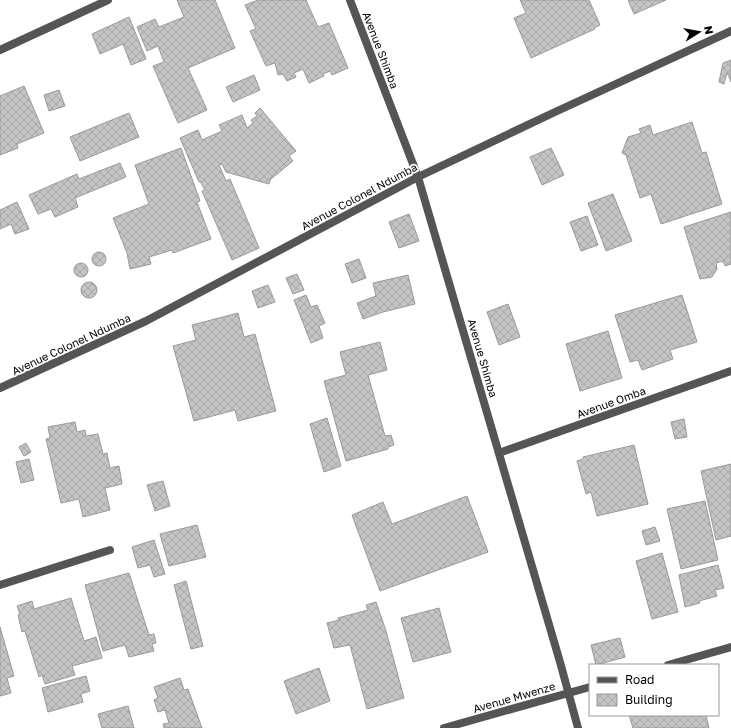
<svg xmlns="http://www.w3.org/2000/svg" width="731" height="728" font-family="'Golos Text',sans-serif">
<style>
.building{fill:url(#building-cross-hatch);stroke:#999}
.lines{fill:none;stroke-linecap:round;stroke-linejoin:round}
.street{stroke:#555;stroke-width:8}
.labels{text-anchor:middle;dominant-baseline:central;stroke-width:3.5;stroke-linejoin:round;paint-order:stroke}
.street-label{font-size:11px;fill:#000;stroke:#fff}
</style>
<defs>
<pattern id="building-cross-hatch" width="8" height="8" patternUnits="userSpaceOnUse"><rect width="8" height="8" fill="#c4c4c4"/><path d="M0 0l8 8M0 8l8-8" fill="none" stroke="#a7a7a7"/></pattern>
</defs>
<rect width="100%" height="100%" fill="#fff"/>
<path class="building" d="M177 0H215L235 48 188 68 207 110 178 123 153 66 164 62 158 46 147 51 137 27 155 19 159 27 184 17Z
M258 0H306L318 27 329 23 348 68 332 75 330 71 323 74 324 76 309 83 303 69 294 73 296 77 287 81 283 74 278 75 275 63 266 66 250 31 256 29 245 5Z
M520 0H589L600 25 594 28 595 29 531 58 514 18 526 13Z
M628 0H666L634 14Z
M129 17 146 59 131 65 123 44 100 54 92 34Z
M731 60V82L727 72 724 84 719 82 723 63Z
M254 75 260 90 233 102 226 87Z
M24 86 44 133 17 144 18 148 0 155V96Z
M59 90 65 106 49 111 44 95Z
M260 108 296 151 289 156 293 161 271 179V178L269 184 226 172 222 164 219 165 226 181 230 179 259 248 232 260 202 191 205 190 200 181 199 182 180 138 198 130 202 140 222 131 219 125 242 115 247 128 253 123 251 120 257 116 255 113Z
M129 113 139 137 80 161 70 137Z
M692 122 702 153 706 152 722 204 661 224 651 194 640 198 626 155 622 153 628 137 641 133 639 129 650 125 653 135Z
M181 148 200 201 197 202 211 239 173 253 172 250 149 257 151 264 130 269 127 253 113 218 149 204 135 165Z
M551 148 564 175 542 185 530 157Z
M120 163 126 177 75 198 78 207 55 217 51 209 38 214 29 195 77 174 79 179Z
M613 194 632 241 606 251 588 203Z
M17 202 29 229 15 234 11 224 0 229V210Z
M731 212V264L725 266 723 261 716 263 717 269 712 277 700 279 684 227Z
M409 214 419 241 399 248 389 222Z
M587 216 598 245 581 251 570 222Z
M92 259a7 7 0 1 1 14 0a7 7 0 1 1-14 0Z
M359 259 366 278 352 283 345 264Z
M74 270a7 7 0 1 1 14 0a7 7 0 1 1-14 0Z
M297 274 304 290 293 294 286 278Z
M408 275 415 304 383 312 363 319 357 303 376 296 373 283Z
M81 290a8 8 0 1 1 16 0a8 8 0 1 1-16 0Z
M268 285 275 302 258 308 252 291Z
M306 295 311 307 317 305 325 323 319 326 323 338 311 343 294 300Z
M682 295 697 342 670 350 673 359 642 370 638 360 630 362 615 315Z
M508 304 520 337 499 345 487 312Z
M238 313 244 337 255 334 276 411 238 421 235 410 194 421 173 346 196 340 192 325Z
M608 331 622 378 580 391 566 344Z
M380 342 387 370 368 375 385 436 391 435 394 445 388 447V449L346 461 324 381 346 375 340 352Z
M327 418 341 466 324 472 310 424Z
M684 419 687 437 675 439 671 422Z
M75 422 77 432 85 430 86 436 98 434 103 454 107 453 110 468 119 466 122 484 105 488 110 510 83 517 79 499 61 503 46 439 50 438 48 427Z
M26 443 31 452 24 456 19 447Z
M634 445 648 504 597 516 591 492 586 494 577 461 583 459V457Z
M29 459 34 480 21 483 16 462Z
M731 464V536L716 540 701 471Z
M163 481 170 506 155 511 147 485Z
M467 496 488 552 380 591 352 515 383 502 392 524Z
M705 501 718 560 681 569 667 509Z
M197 525 206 557 169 566 160 534Z
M655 527 660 541 646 545 642 531Z
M154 540 165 574 154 577 150 565 138 568 132 547Z
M662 553 678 612 652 619 636 561Z
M718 565 724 588 715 590 717 596 699 601 700 603 685 607 679 575Z
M129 573 149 635 154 634 156 643 152 644 154 651 129 657 125 645 103 651 85 585Z
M186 581 203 646 191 649 174 585Z
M71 598 84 641 96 637 102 658 72 666 75 675 45 684 42 675 39 677 25 631 22 632 18 615 20 614 17 606 32 601 34 609Z
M376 602 386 631 404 698 367 709 350 645 334 648 327 623 339 620 338 618 368 610 366 605Z
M439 608 451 652 413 662 401 618Z
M0 627 14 676 7 678 11 693 0 696Z
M620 638 625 657 596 665 591 645Z
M319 668 330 701 296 714 284 681Z
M86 676 90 691 81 694 83 702 48 712 42 688Z
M180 678 184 690 188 689 202 728H164L163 724 169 723 165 710 158 712 154 700 158 698 154 687Z
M128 706 134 728H102L98 714Z
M629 715H706L709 728H633Z"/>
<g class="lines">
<path class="street" d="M350 0 418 177 560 662 578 728
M0 50 108 0
M0 388 146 321 418 177 555 112 731 31
M499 453 731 371
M0 585 110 550
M668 665 731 647
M444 728 590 687"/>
</g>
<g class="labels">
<g class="street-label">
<text transform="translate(381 50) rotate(69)">Avenue Shimba</text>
<text transform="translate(359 196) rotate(-28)">Avenue Colonel Ndumba</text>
<text transform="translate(71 344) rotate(-25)">Avenue Colonel Ndumba</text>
<text transform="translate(483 358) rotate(74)">Avenue Shimba</text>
<text transform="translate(611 402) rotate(-20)">Avenue Omba</text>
<text transform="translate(514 697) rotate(-16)">Avenue Mwenze</text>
</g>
</g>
<rect x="589" y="664" width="130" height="52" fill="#ffffff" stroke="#999999"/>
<rect x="597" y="677" width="20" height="6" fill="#555555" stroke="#999999"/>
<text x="625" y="684" font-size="12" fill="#000000">Road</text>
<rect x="597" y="694" width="20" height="12" fill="url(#building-cross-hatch)" stroke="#999999"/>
<text x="625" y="704" font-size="12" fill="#000000">Building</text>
<g transform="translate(699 32) rotate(79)" stroke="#ffffff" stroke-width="3" paint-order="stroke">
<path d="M0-3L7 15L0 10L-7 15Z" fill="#000000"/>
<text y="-6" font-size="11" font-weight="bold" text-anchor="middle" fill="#000000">N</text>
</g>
</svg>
